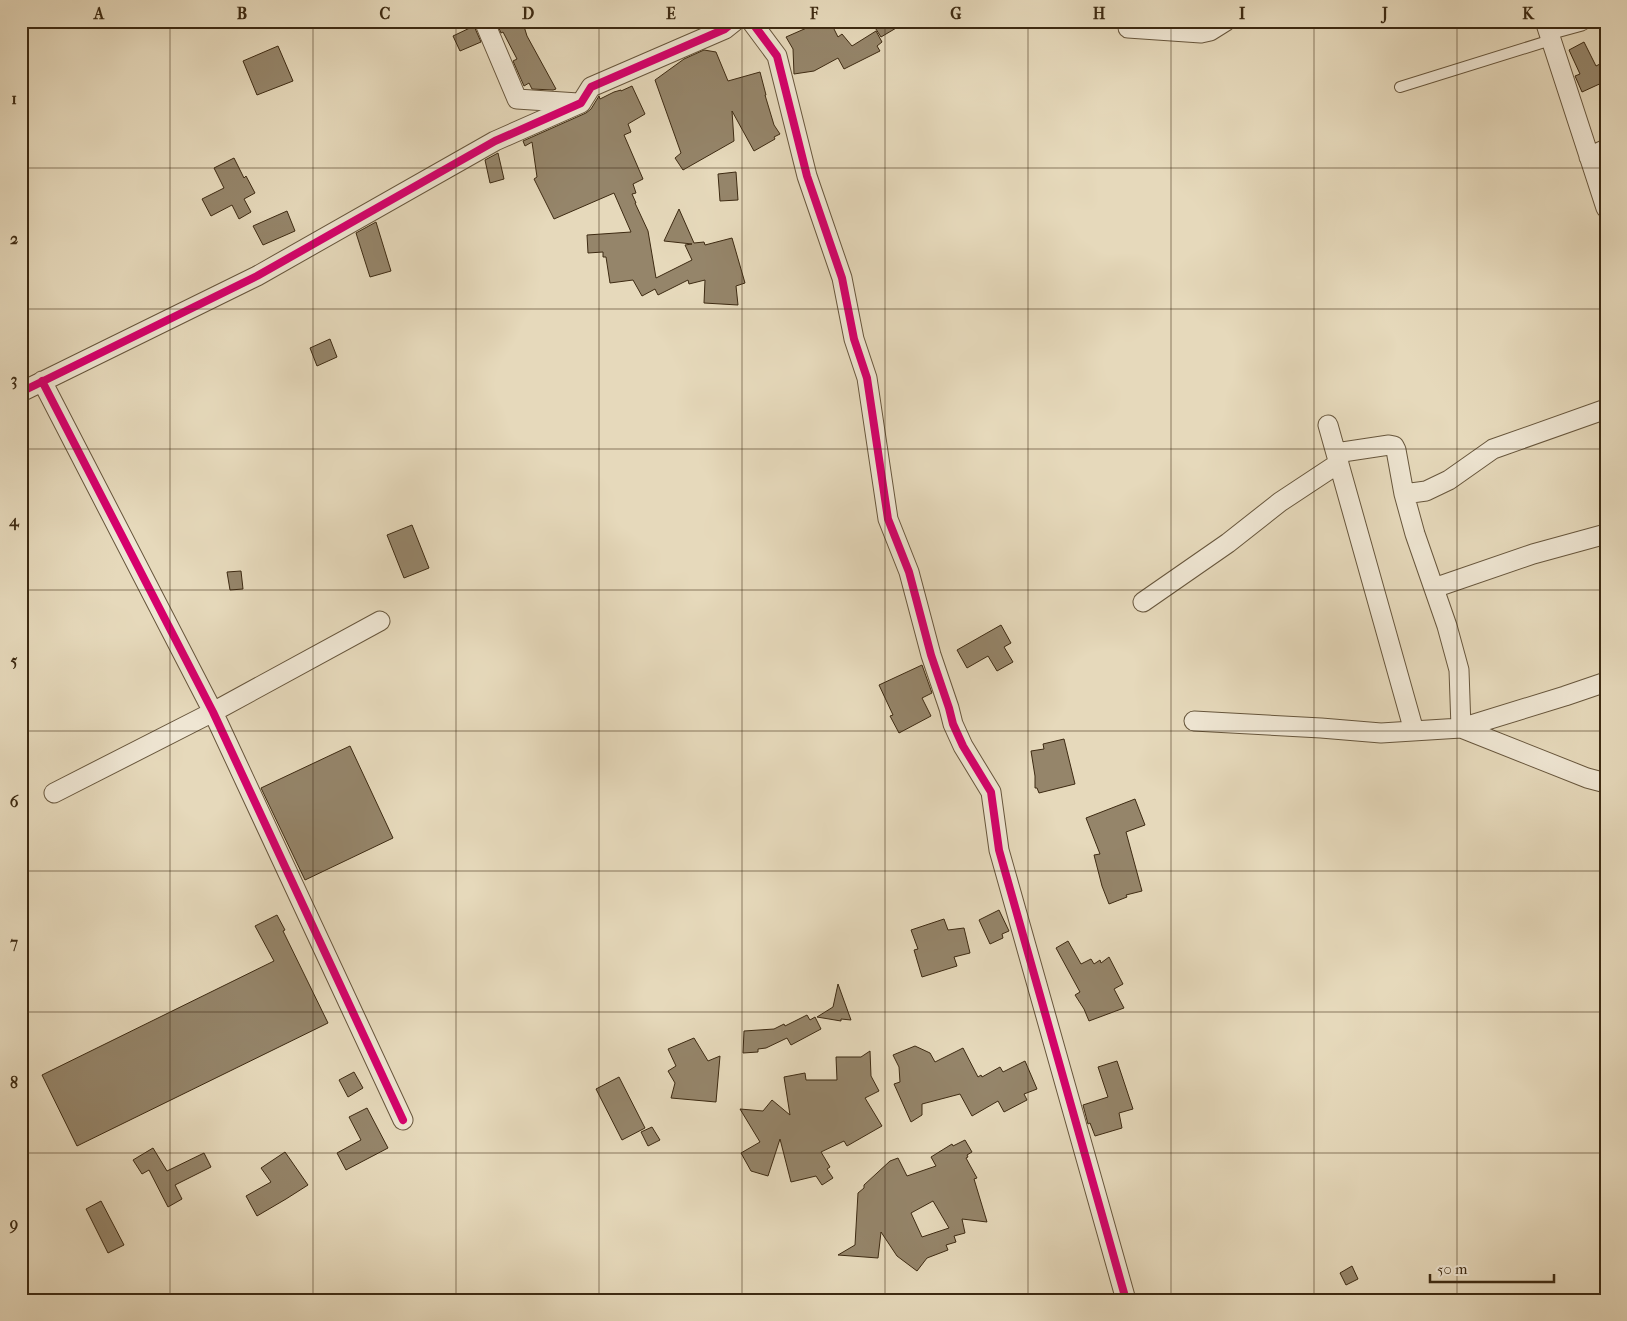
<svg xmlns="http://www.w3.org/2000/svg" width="1627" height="1321" font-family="'IM FELL French Canon',serif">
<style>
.building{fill:#95856a;stroke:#3d2a12;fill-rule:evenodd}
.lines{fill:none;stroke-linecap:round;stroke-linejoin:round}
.lane-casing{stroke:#67563c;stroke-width:12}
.street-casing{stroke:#67563c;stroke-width:21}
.lane{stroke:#efe6d3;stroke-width:10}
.street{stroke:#efe6d3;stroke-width:19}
.cycleway-casing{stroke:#efe6d3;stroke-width:11}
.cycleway{stroke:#d6006c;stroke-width:8}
.grid{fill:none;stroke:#3d2a12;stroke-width:1;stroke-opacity:0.55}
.neatline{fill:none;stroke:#3d2a12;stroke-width:2}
.grid-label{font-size:16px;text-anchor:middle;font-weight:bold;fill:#3d2a12}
</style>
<rect width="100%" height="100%" fill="#e6d9bb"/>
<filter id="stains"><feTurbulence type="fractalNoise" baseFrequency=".004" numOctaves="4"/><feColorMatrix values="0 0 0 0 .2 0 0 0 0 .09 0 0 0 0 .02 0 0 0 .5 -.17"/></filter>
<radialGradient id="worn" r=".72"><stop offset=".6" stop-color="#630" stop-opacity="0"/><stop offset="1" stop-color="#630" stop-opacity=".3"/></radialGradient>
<path class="building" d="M496 21H528L523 23 527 36 556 89 553 90 532 89 529 83 524 86 513 61 517 59 503 32 501 33Z
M830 21 838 37 842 34 852 46 876 31 882 42 877 46 880 51 844 69 838 58 814 71 794 74 793 49 786 37 818 23 820 27Z
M882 21H908L881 37 874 26Z
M474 26 481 42 460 51 453 36Z
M1584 42 1596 66 1600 64 1606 77V81L1582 92 1575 76 1580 74 1569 50Z
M278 46 293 81 257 95 243 61Z
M704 50 716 52 728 81 760 72 766 95H765L774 125 780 134 774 137 775 139 754 151 732 111 734 141 683 170 675 158 681 153 655 80 684 59Z
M632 86 645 114 628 124 631 132 624 135 643 179 633 184 636 193 632 194 636 203H635L648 231 656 278 692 260 685 245 692 244 664 241 679 209 694 243 704 242 705 245 732 238 745 283 736 286 738 305 704 303 705 280 689 284 688 280 658 295 655 289 642 296 633 280 610 283 606 257H603V252L588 253 587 235 631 232 614 193 554 219 534 179 537 177 532 142 525 146 523 141 586 113 591 109 599 96 600 99 614 92 621 90V91Z
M498 153 504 179 490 183 485 160Z
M234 158 244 178 246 176 255 193 244 199 251 212 239 219 232 205 211 216 202 199 224 188 214 168Z
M736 172 738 200 720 201 718 174Z
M287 211 295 231 263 245 253 226Z
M376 222 391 271 370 277 356 233Z
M330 339 337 357 317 366 310 348Z
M412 525 429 568 404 578 387 535Z
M241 571 243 589 230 590 227 572Z
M1001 625 1011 643 1004 647 1013 662 997 671 988 656 967 668 957 650Z
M922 665 932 693 922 698 931 716 899 733 890 716 893 715 879 685Z
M1064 739 1075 784 1039 793 1037 788H1035V776L1031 751 1044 749 1043 744Z
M350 746 393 838 305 880 261 788Z
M1135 799 1145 825 1126 832 1142 891 1126 895 1127 897 1109 904 1102 886 1094 855 1100 854 1086 818Z
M999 910 1009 931 1002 934 1003 938 990 944 979 920Z
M277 915 285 930 283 931 328 1023 77 1146 42 1075 274 961 255 926Z
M944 919 948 930 964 928 970 953 954 957 957 966 922 977 914 950 918 949 911 930Z
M1068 941 1081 964 1091 959 1094 964 1100 960 1101 963 1109 957 1123 984 1114 989 1124 1008 1089 1021 1084 1009 1075 995 1080 992 1056 948Z
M838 984 851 1020 841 1019V1021L817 1017 833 1007Z
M807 1015 810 1020 815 1017 821 1029 791 1045 787 1038 766 1048 758 1049V1052L743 1053 744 1031 774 1029 784 1024 785 1026Z
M694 1038 708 1061 720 1056 716 1102 671 1098 675 1083 668 1071 676 1066 668 1049Z
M915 1046 930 1053 935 1062 963 1048 978 1077 981 1075 982 1077 1000 1067 1003 1072 1025 1061 1037 1089 1024 1094 1027 1100 1004 1112 998 1101 972 1116 960 1094 922 1104V1115L911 1122 894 1084 900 1082 899 1067 893 1055Z
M870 1051 871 1076 879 1091 865 1098 882 1126 847 1146 844 1141 821 1152 830 1167 827 1169 833 1178 822 1185 816 1176 791 1182 780 1139 768 1176 751 1171 741 1153 760 1142 740 1109 763 1111 772 1100 790 1115 784 1077 805 1073 806 1080H837L836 1057H861Z
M1117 1061 1133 1109 1119 1113 1122 1128 1095 1136 1090 1123 1088 1124 1083 1105 1108 1097 1098 1067Z
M354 1072 363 1088 348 1097 339 1080Z
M619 1077 645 1128 622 1140 596 1089Z
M367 1108 388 1148 346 1170 337 1153 361 1140 349 1117Z
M652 1127 660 1140 648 1146 641 1132Z
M965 1140 972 1152 967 1155 968 1157 966 1158 977 1178 974 1179 987 1222 962 1219 965 1233 954 1236 956 1242 946 1245 948 1250 927 1258 917 1271 897 1256 881 1232 878 1258 838 1255 855 1245 858 1193 864 1188V1185L890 1161 898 1158 907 1176 936 1166 931 1157 952 1144 953 1146ZM933 1201 949 1228 922 1237 911 1213Z
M153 1148 167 1171 204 1153 211 1167 175 1185 182 1199 168 1207 149 1170 142 1174 133 1160Z
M285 1152 308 1185 286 1199 257 1216 246 1196 271 1182 261 1168Z
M101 1201 124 1245 108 1253 86 1209Z
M1352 1266 1358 1279 1346 1285 1340 1273Z"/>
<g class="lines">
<defs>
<path id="lane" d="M1400 87 1551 40"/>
<path id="street" d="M484 21 517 99 578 103
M751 21 777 56 807 176 842 278 854 339 867 378 888 519 909 572 931 655 949 708 953 724 963 746 991 792 999 850 1126 1300
M1545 21 1606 208
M1128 28 1201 33 1210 31 1226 21
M1548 30 1581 21
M1589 157 1606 149
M42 381 213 712 403 1120
M21 392 257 276 495 141 581 103 591 87 725 29 735 21
M1328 425 1414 731
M1336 453 1389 445 1394 446 1396 450 1404 494 1415 534 1447 626 1459 670 1461 728 1587 778 1606 783
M1404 494 1426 491 1449 480 1493 449 1606 409
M1434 588 1533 554 1606 534
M1143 602 1228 543 1280 502 1339 463
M1194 721 1321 728 1381 733 1461 728 1565 696 1606 682
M54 793 213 712 380 621"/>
</defs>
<use href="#lane" class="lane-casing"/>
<use href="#street" class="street-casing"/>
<use href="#lane" class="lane"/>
<use href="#street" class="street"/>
<defs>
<path id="cycleway" d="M751 21 777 56 807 176 842 278 854 339 867 378 888 519 909 572 931 655 949 708 953 724 963 746 991 792 999 850 1126 1300
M42 381 213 712 403 1120
M21 392 257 276 495 141 581 103 591 87 725 29 735 21"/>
</defs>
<use href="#cycleway" class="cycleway-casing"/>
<use href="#cycleway" class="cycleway"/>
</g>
<path class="grid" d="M170 21V1300M313 21V1300M456 21V1300M599 21V1300M742 21V1300M885 21V1300M1028 21V1300M1171 21V1300M1314 21V1300M1457 21V1300M21 168H1606M21 309H1606M21 449H1606M21 590H1606M21 731H1606M21 871H1606M21 1012H1606M21 1153H1606"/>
<rect width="1627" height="1321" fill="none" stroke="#e6d9bb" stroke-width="55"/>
<path d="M1430 1274v8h124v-8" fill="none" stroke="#3d2a12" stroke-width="2.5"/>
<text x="1437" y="1274" font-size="15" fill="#3d2a12" stroke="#efe6d3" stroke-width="4" paint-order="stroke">50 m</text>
<rect x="28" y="28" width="1572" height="1266" class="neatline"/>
<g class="grid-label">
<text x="99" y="19">A</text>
<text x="242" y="19">B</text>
<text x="385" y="19">C</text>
<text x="528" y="19">D</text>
<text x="671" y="19">E</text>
<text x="814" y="19">F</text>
<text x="956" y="19">G</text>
<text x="1099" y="19">H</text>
<text x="1242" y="19">I</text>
<text x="1385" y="19">J</text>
<text x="1528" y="19">K</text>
<text x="14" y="104">1</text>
<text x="14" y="244">2</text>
<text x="14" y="385">3</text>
<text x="14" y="526">4</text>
<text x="14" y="666">5</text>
<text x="14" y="807">6</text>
<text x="14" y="948">7</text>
<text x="14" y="1088">8</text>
<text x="14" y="1229">9</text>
</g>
<rect width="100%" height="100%" filter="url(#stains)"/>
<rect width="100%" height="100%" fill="url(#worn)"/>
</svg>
